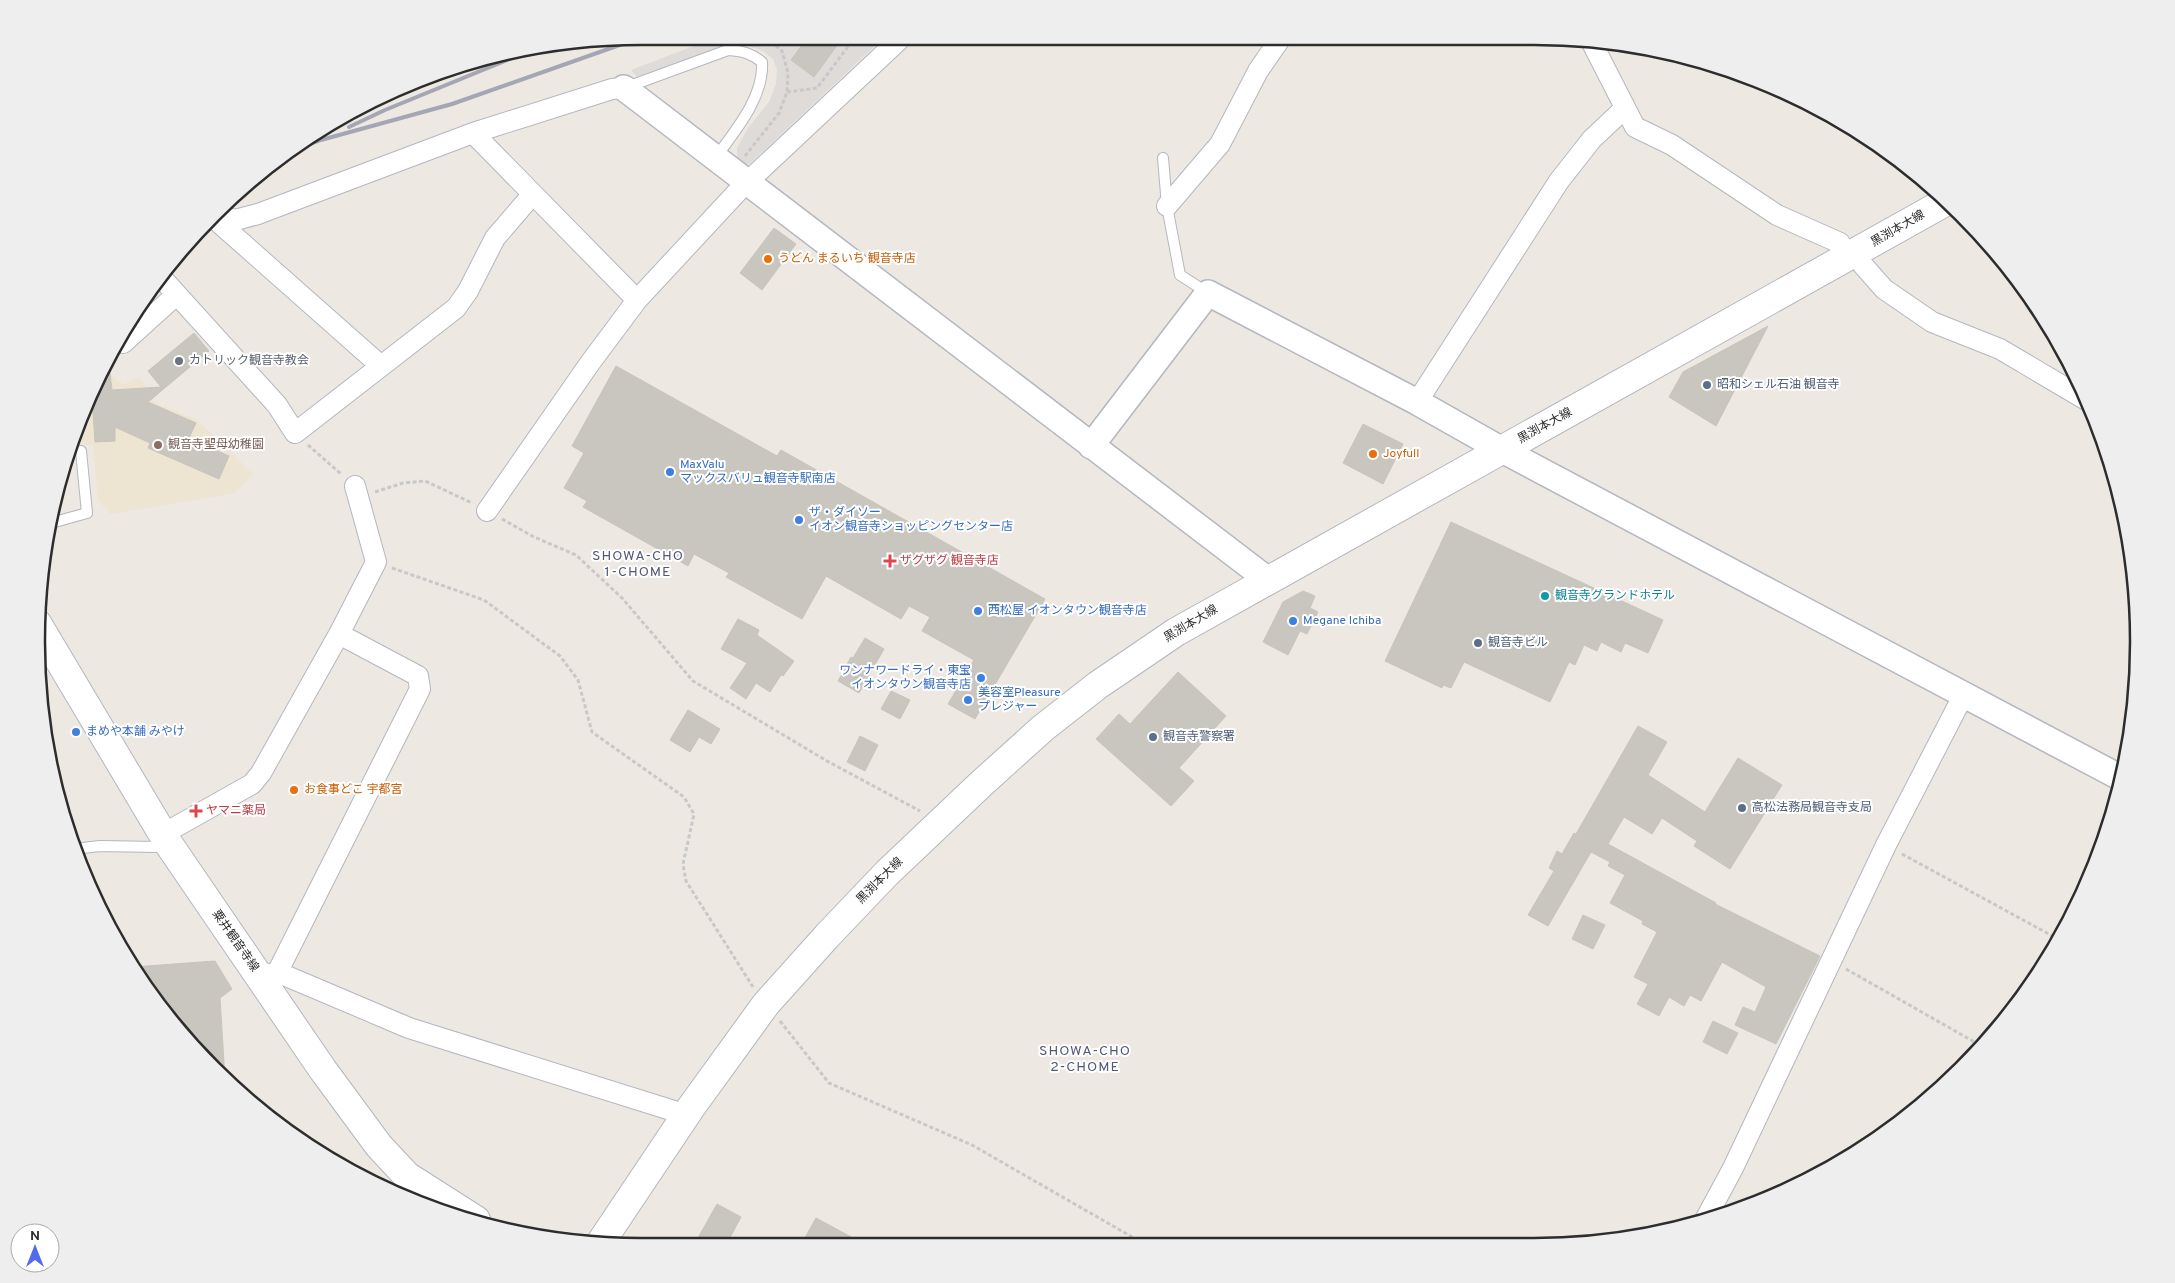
<svg xmlns="http://www.w3.org/2000/svg" width="2175" height="1283" font-family="Overpass,'Noto Sans JP',sans-serif">
<style>
.education{fill:#ede5d2}
.plaza{fill:#dedbd8}
.building{fill:#c9c6bf;stroke:#c9c4bb}
.lines{fill:none;stroke-linecap:round;stroke-linejoin:round}
.service-casing{stroke:#b4b7bf;stroke-width:12}
.minor-casing{stroke:#b4b7bf;stroke-width:22}
.tertiary-casing{stroke:#b4b7bf;stroke-width:28}
.secondary-casing{stroke:#b4b7bf;stroke-width:30}
.path{stroke:#c8c8c8;stroke-width:3;stroke-dasharray:4 2.5;stroke-linecap:butt}
.service{stroke:#fff;stroke-width:10}
.minor{stroke:#fff;stroke-width:20}
.tertiary{stroke:#fff;stroke-width:25}
.secondary{stroke:#fff;stroke-width:28}
.rail{stroke:#a4a6b5;stroke-width:4}
.food-dot{fill:#e8710a;stroke:#fff;stroke-width:2}
.worship-dot{fill:#6b7280;stroke:#fff;stroke-width:2}
.service-dot{fill:#5c6f8a;stroke:#fff;stroke-width:2}
.education-dot{fill:#8d6e63;stroke:#fff;stroke-width:2}
.shop-dot{fill:#3f7fe0;stroke:#fff;stroke-width:2}
.health-dot{fill:#e0444e;stroke:#fff;stroke-width:2}
.culture-dot{fill:#0f9aa8;stroke:#fff;stroke-width:2}
.labels{text-anchor:middle;dominant-baseline:central;stroke-width:4;stroke-linejoin:round;paint-order:stroke}
.street-label{font-size:12px;fill:#2d2d2d;stroke:#fff}
.food-label{font-size:12px;fill:#c56008;stroke:#fff;text-anchor:start}
.worship-label{font-size:12px;fill:#5b616d;stroke:#fff;text-anchor:start}
.service-label{font-size:12px;fill:#4e5e75;stroke:#fff;text-anchor:start}
.education-label{font-size:12px;fill:#785e54;stroke:#fff;text-anchor:start}
.shop-label{font-size:12px;fill:#366cbe;stroke:#fff;text-anchor:start}
.health-label{font-size:12px;fill:#be3a42;stroke:#fff;text-anchor:start}
.culture-label{font-size:12px;fill:#0d838f;stroke:#fff;text-anchor:start}
.neighbourhood-label{font-size:14px;letter-spacing:1px;fill:#51587a;stroke:#fff}
.rim{fill:none;stroke:#2d2d2d;stroke-width:2.5}
</style>
<rect width="100%" height="100%" fill="#ede8e1"/>
<path class="education" d="M104 375 112 376 123 385 140 376 154 402 197 420 253 474 236 492 229 494 111 514 98 500 93 445 69 446Z"/>
<path class="plaza" d="M881 40 751 163 744 165 737 158V148L748 128 769 102 776 84 777 70 773 59 763 51 737 42 637 77 631 70 707 41Z"/>
<path class="building" d="M841 40 814 77 791 60 805 41Z
M774 228 796 244 762 290 740 273Z
M1768 326 1716 426 1669 397 1683 372Z
M194 333 209 351 148 402 196 423 189 438 229 456 219 479 148 448 150 443 115 427V441L95 442 92 399 109 365 112 390 161 387 148 371Z
M616 366 777 456 781 450 1045 599 975 719 948 704 974 660 922 631 930 617 909 606 901 619 826 576 802 619 726 577 729 573 694 554 688 566 583 507 587 501 564 488 584 453 572 446Z
M1363 424 1403 444 1383 484 1343 463Z
M1451 522 1663 620 1648 653 1625 643 1621 652 1601 642 1597 651 1584 645 1575 665 1569 662 1550 702 1464 662 1451 688 1443 685 1442 688 1385 661Z
M1303 591 1315 596 1310 608 1318 612 1307 634 1300 631 1288 655 1263 642 1283 602Z
M738 619 759 630 757 635 794 661 783 676 781 675 770 692 756 683 746 699 730 688 747 663 721 649Z
M865 638 884 649 859 693 838 681 851 657 853 658Z
M1178 672 1226 716 1179 768 1194 781 1171 806 1096 739 1119 714 1130 724Z
M891 691 910 700 900 719 881 709Z
M688 710 720 729 711 744 699 737 690 752 670 740Z
M1638 726 1667 742 1648 775 1705 812 1738 758 1782 785 1730 869 1694 846 1697 841 1662 818 1652 834 1624 817 1608 844 1716 903 1715 904 1820 956 1776 1044 1735 1025 1743 1007 1755 1012 1766 987 1722 962 1701 1001 1690 995 1684 1006 1669 997 1659 1016 1637 1004 1648 984 1634 977 1657 932 1642 924 1643 921 1610 903 1625 875 1608 866 1610 862 1591 852 1548 926 1528 915 1554 871 1549 868 1557 851 1562 854 1574 833 1576 834Z
M860 736 878 745 865 771 847 762Z
M1583 915 1605 925 1593 949 1572 939Z
M215 961 232 989 220 998 225 1079 214 1070 161 1010 133 967Z
M1713 1021 1738 1033 1727 1054 1703 1042Z
M717 1204 741 1217 726 1245H694Z
M816 1218 866 1245H801Z"/>
<g class="lines">
<defs>
<path id="service" d="M627 87 728 50C742 51 751 53 762 62 764 97 736 130 716 157
M1163 158 1167 206 1180 275 1208 293
M51 523 87 513 81 451
M74 849 100 846 157 847 167 844"/>
<path id="minor" d="M1591 41 1635 127 1672 145 1777 215 1840 243
M473 133 637 300
M1167 206 1220 144 1258 71 1280 39
M208 220 239 219 258 214 473 133 612 89 624 88
M216 220 381 366
M1862 264 1884 289 1932 322 2000 349 2088 401
M161 277 277 405 295 433 456 308 468 291 495 238 532 195
M123 343 176 295
M1417 402 1559 181 1592 139 1625 108
M487 511 590 363 637 300 741 188 899 40
M163 834 252 784 261 773 339 634 376 562 355 486
M257 973 284 975 409 1028 674 1111
M277 973 420 689 418 676 339 634
M1705 1220 1733 1168 1886 845 1964 694"/>
<path id="tertiary" d="M624 88 1268 580
M1091 446 1208 293 1417 402 1502 450 2121 778"/>
<path id="secondary" d="M37 623 168 843 323 1070 379 1146 407 1176 476 1220
M599 1245 692 1106 766 1004 827 936 887 873 982 783 1043 728 1098 685 1176 632 1947 201"/>
</defs>
<use href="#service" class="service-casing"/>
<use href="#minor" class="minor-casing"/>
<use href="#tertiary" class="tertiary-casing"/>
<use href="#secondary" class="secondary-casing"/>
<path class="path" d="M787 92 817 88 853 40
M745 156 779 113 787 92 788 73 782 51 771 41
M308 445 341 474
M375 492 403 483 425 481 472 503
M502 519 534 537 576 555 622 598 693 681 827 761 920 811
M392 568 484 600 560 656 578 680 592 732 684 797 694 814 683 864 686 881 753 987
M1902 854 2058 939
M1846 969 1978 1044
M780 1021 829 1083 972 1145 1146 1245"/>
<use href="#service" class="service"/>
<use href="#minor" class="minor"/>
<use href="#tertiary" class="tertiary"/>
<use href="#secondary" class="secondary"/>
<path class="rail" d="M349 127 385 110 539 47
M286 153 321 140 452 104 631 41"/>
</g>
<g class="food-dot">
<circle cx="768" cy="259" r="5"/>
<circle cx="1373" cy="454" r="5"/>
<circle cx="294" cy="790" r="5"/>
</g>
<circle class="worship-dot" cx="179" cy="361" r="5"/>
<g class="service-dot">
<circle cx="1707" cy="385" r="5"/>
<circle cx="1478" cy="643" r="5"/>
<circle cx="1153" cy="737" r="5"/>
<circle cx="1742" cy="808" r="5"/>
</g>
<circle class="education-dot" cx="158" cy="445" r="5"/>
<g class="shop-dot">
<circle cx="670" cy="472" r="5"/>
<circle cx="799" cy="520" r="5"/>
<circle cx="978" cy="611" r="5"/>
<circle cx="1293" cy="621" r="5"/>
<circle cx="981" cy="678" r="5"/>
<circle cx="968" cy="700" r="5"/>
<circle cx="76" cy="732" r="5"/>
</g>
<g class="health-dot">
<path d="M887.5 553.5h5v5h5v5h-5v5h-5v-5h-5v-5h5z"/>
<path d="M193.5 803.5h5v5h5v5h-5v5h-5v-5h-5v-5h5z"/>
</g>
<circle class="culture-dot" cx="1545" cy="596" r="5"/>
<g class="labels">
<g class="street-label">
<text transform="translate(1898 229) rotate(-30)">黒渕本大線</text>
<text transform="translate(1545 426) rotate(-29)">黒渕本大線</text>
<text transform="translate(1191 624) rotate(-31)">黒渕本大線</text>
<text transform="translate(880 881) rotate(-45)">黒渕本大線</text>
<text transform="translate(235 941) rotate(55)">粟井観音寺線</text>
</g>
<g class="food-label">
<text x="778" y="259">うどん まるいち 観音寺店</text>
<text x="1383" y="454">Joyfull</text>
<text x="304" y="790">お食事どこ 宇都宮</text>
</g>
<g class="worship-label">
<text x="189" y="361">カトリック観音寺教会</text>
</g>
<g class="service-label">
<text x="1717" y="385">昭和シェル石油 観音寺</text>
<text x="1488" y="643">観音寺ビル</text>
<text x="1163" y="737">観音寺警察署</text>
<text x="1752" y="808">高松法務局観音寺支局</text>
</g>
<g class="education-label">
<text x="168" y="445">観音寺聖母幼稚園</text>
</g>
<g class="shop-label">
<text x="680" y="465">MaxValu<tspan x="680" dy="14">マックスバリュ観音寺駅南店</tspan></text>
<text x="809" y="513">ザ・ダイソー<tspan x="809" dy="14">イオン観音寺ショッピングセンター店</tspan></text>
<text x="988" y="611">西松屋 イオンタウン観音寺店</text>
<text x="1303" y="621">Megane Ichiba</text>
<text x="971" y="671" text-anchor="end">ワンナワードライ・東宝<tspan x="971" dy="14">イオンタウン観音寺店</tspan></text>
<text x="978" y="693">美容室Pleasure<tspan x="978" dy="14">プレジャー</tspan></text>
<text x="86" y="732">まめや本舗 みやけ</text>
</g>
<g class="health-label">
<text x="900" y="561">ザグザグ 観音寺店</text>
<text x="206" y="811">ヤマニ薬局</text>
</g>
<g class="culture-label">
<text x="1555" y="596">観音寺グランドホテル</text>
</g>
<g class="neighbourhood-label">
<text x="638" y="556">SHOWA-CHO<tspan x="638" dy="16">1-CHOME</tspan></text>
<text x="1085" y="1051">SHOWA-CHO<tspan x="1085" dy="16">2-CHOME</tspan></text>
</g>
</g>
<path d="M0 0H2175V1283H0ZM641 45H1534A596 596 0 0 1 2130 641V642A596 596 0 0 1 1534 1238H641A596 596 0 0 1 45 642V641A596 596 0 0 1 641 45Z" fill="#eee" fill-rule="evenodd"/>
<path class="rim" d="M641 45H1534A596 596 0 0 1 2130 641V642A596 596 0 0 1 1534 1238H641A596 596 0 0 1 45 642V641A596 596 0 0 1 641 45Z"/>
<g transform="translate(35 1248)"><circle r="24" fill="#ffffff" stroke="#ababab"/>
<path d="M0-4L9 19L0 12L-9 19Z" fill="#516beb"/>
<text y="-8" font-size="14" font-weight="bold" text-anchor="middle" fill="#2d2d2d">N</text>
</g>
</svg>
